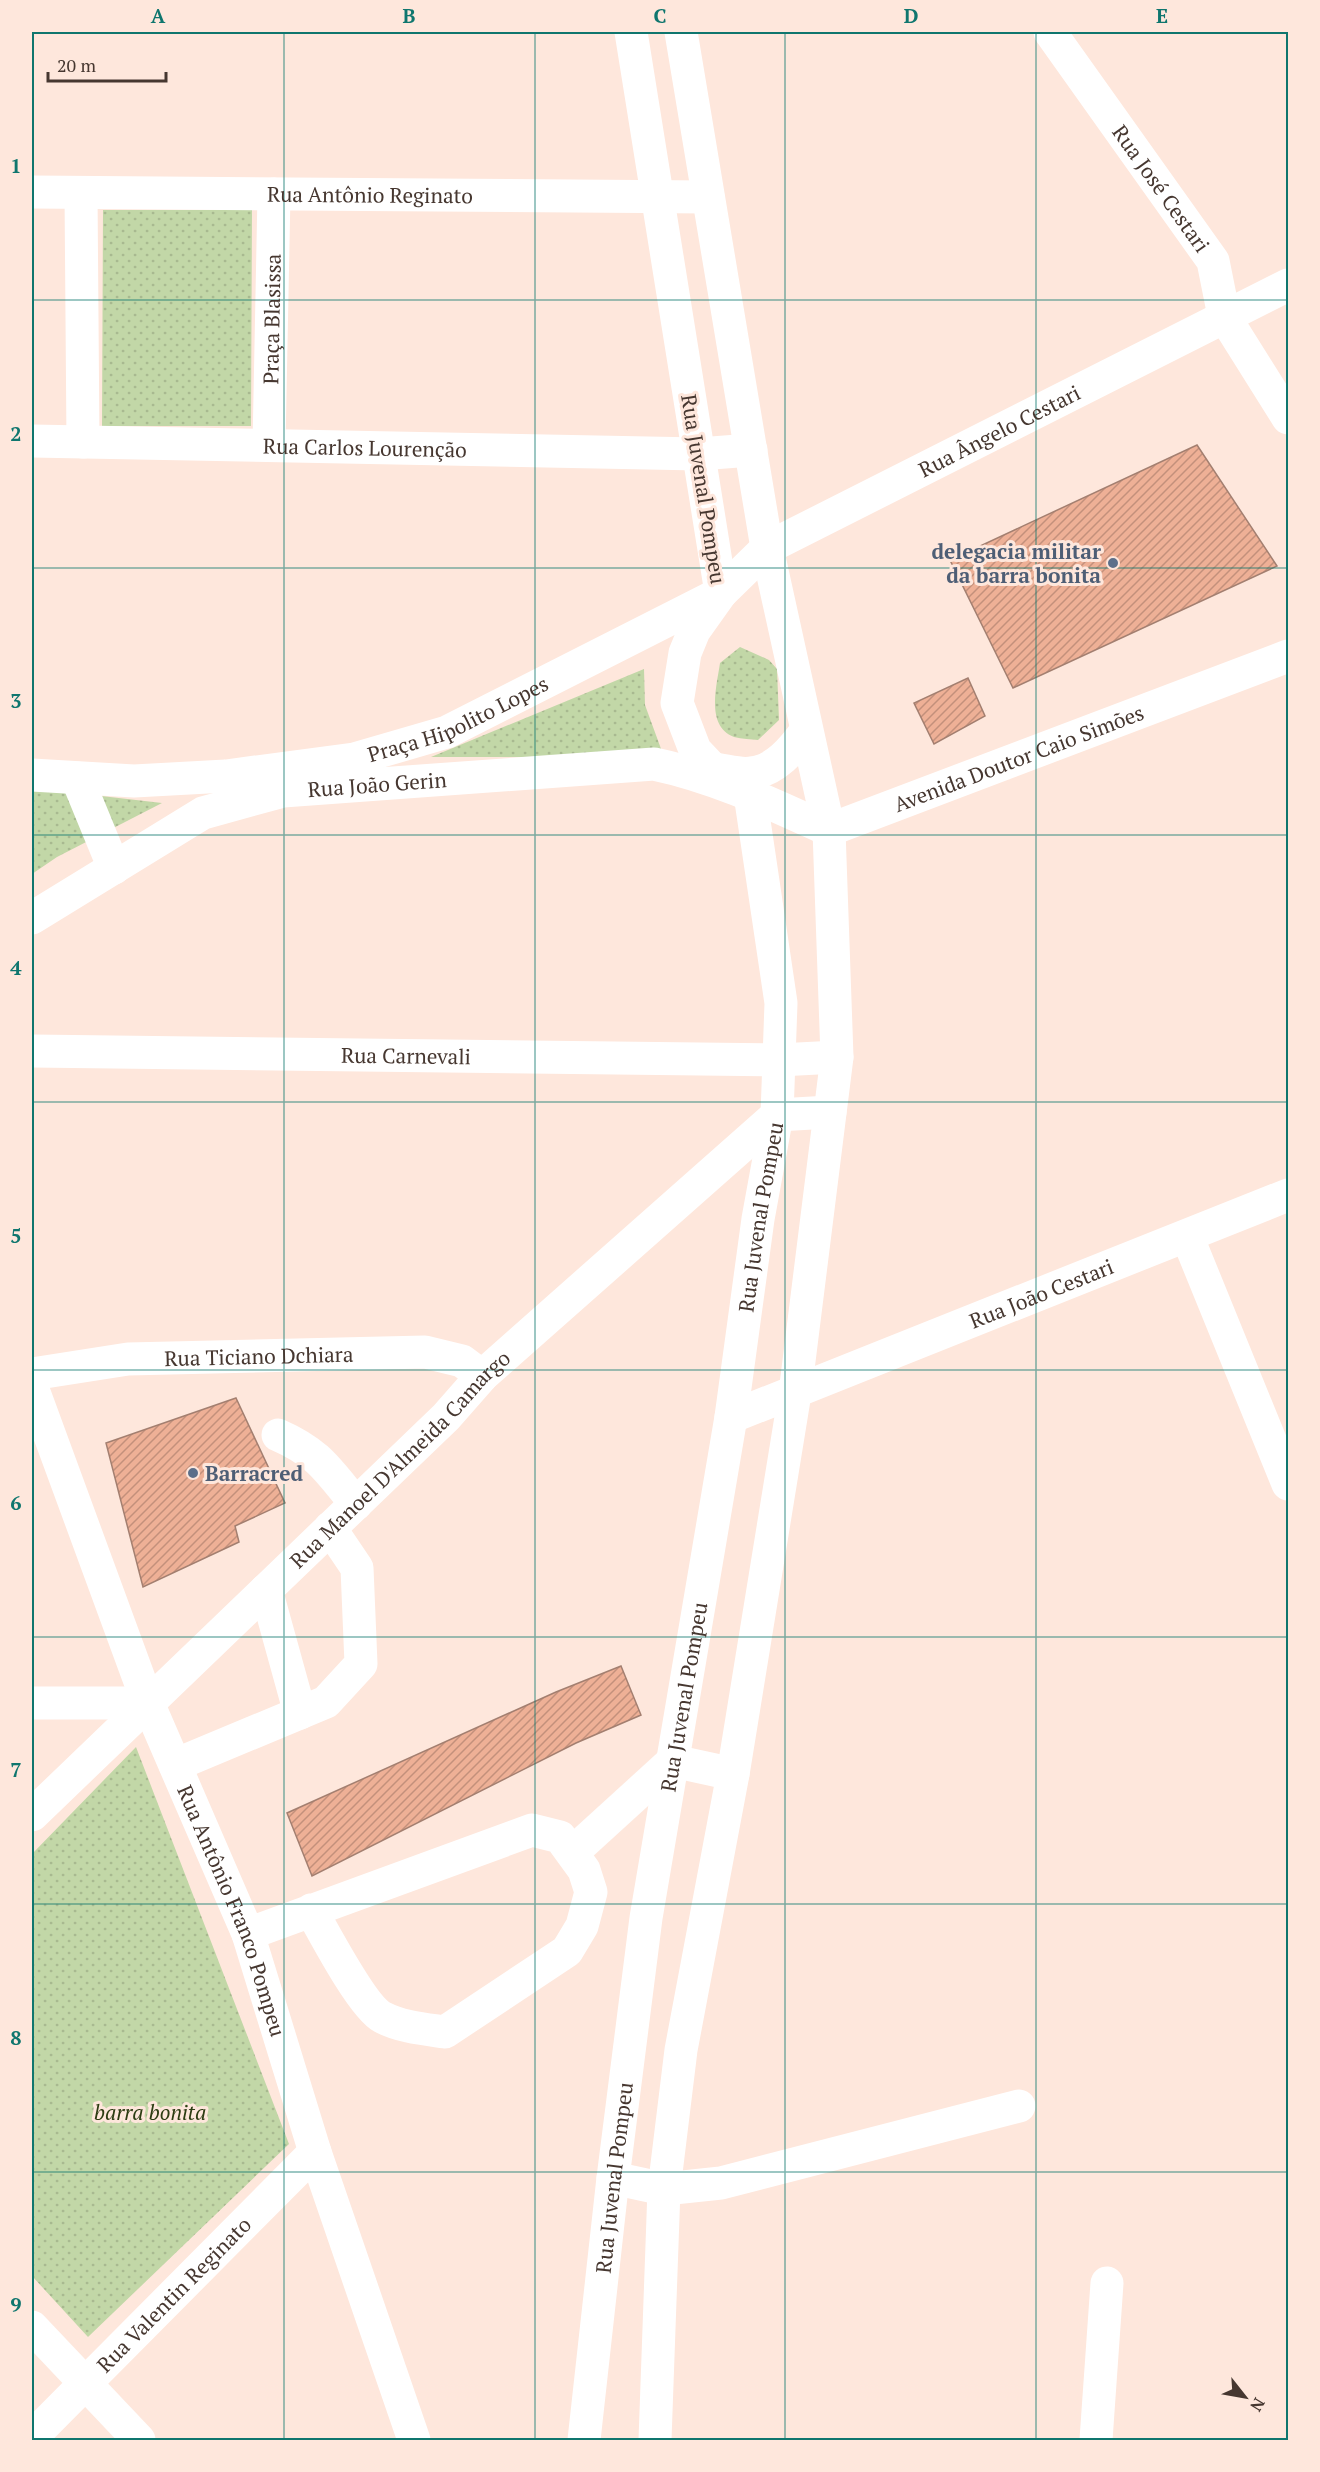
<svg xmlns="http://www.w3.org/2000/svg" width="1320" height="2472" font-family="'PT Serif',serif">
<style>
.grass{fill:url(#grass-dots)}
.building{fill:url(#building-hatch);stroke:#a37f70;stroke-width:1.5}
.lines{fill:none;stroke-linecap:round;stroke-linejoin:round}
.minor{stroke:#fff;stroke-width:33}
.grid{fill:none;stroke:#0f766e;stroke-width:1.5;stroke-opacity:0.55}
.service-dot{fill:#5c6f8a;stroke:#fee7dc;stroke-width:2}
.labels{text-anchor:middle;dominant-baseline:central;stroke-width:6;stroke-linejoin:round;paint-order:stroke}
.street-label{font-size:21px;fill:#463730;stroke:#fee7dc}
.service-label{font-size:21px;font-weight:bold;fill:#4e5e75;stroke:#fee7dc;text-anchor:end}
.park-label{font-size:21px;font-style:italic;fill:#2c3c12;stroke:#fee7dc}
.neatline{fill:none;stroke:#0f766e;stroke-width:2}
.grid-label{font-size:20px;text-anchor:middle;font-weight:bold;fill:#0f766e}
</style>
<defs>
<pattern id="grass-dots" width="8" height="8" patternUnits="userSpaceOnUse" patternTransform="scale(1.5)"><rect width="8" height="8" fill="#c2d7a7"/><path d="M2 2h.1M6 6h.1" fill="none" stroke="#a8b990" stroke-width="1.8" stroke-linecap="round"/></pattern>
<pattern id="building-hatch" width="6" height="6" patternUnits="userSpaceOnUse" patternTransform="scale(1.5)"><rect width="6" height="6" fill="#eeb096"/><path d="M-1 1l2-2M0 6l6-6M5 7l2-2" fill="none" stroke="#c3907b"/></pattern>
</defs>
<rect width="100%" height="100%" fill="#fee7dc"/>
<path class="grass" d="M103 210H252L251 426H102Z
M740 647 769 660 777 669 779 720 758 740C751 739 742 739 734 737 705 726 717 685 720 663Z
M644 669 645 705 664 757H431Z
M32 788 162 803 57 857 32 874Z
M136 1747 289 2144 88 2337 32 2276V1854Z"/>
<path class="building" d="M1197 445 1277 566 1013 688 950 560Z
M968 678 985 716 934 744 914 703Z
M236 1398 285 1503 235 1526 239 1542 143 1587 106 1443Z
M621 1666 641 1715 576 1743 312 1876 287 1813 556 1692Z"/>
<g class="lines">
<g class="minor">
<path id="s1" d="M1050 32 1213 261 1224 316 1288 418"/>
<path id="s2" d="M32 192 708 197"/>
<path d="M81 193 83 442"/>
<path id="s3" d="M32 441 699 454 751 450"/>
<path id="s4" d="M269 445 274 194"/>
<path d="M713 769C725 770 740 775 751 773 775 771 793 749 806 731"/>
<path id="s5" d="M32 775 134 781 226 776 354 759 447 732 721 593 767 548 1288 285"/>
<path d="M77 778 114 868"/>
<path id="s6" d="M32 918 203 813 283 791 654 764C716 777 772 804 829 830L1288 656"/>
<path id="s7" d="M32 1051 779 1060 837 1057"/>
<path d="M1187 1236 1288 1484"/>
<path id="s8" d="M32 1374 128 1359 425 1352 462 1361 482 1376"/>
<path id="s9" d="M32 1387 148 1703 248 1934 315 2152 414 2440"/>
<path id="s10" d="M731 1417 1288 1195"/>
<path d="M278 1435C319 1453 328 1470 356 1504"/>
<path d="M266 1590 300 1713"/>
<path d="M32 1703H148"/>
<path d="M175 1765 326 1702 361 1664 357 1568 330 1528"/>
<path id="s11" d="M32 1815 446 1417 482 1376 777 1115 830 1112"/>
<path d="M572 1853 673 1761 733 1774"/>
<path d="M248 1934 532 1830 560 1837 584 1870 591 1892 582 1926 567 1951 445 2032C424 2029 401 2027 382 2017 362 2006 324 1933 311 1910"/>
<path d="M613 2178 664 2189 721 2183 1019 2106"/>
<path d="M32 2327 139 2440"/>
<path id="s12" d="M32 2437 315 2152"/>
<path id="s13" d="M584 2440 613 2178 646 1918 731 1417 758 1219 777 1115 781 1003 750 794 713 769 695 750 677 703 685 653 694 631 721 593 631 32"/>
<path d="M655 2440 664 2189 681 2050 733 1774 795 1393 837 1057 829 830 767 548 681 32"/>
<path d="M1096 2440 1107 2283"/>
</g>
</g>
<path class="grid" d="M284 32V2440M535 32V2440M785 32V2440M1036 32V2440M32 300H1288M32 568H1288M32 835H1288M32 1102H1288M32 1370H1288M32 1637H1288M32 1904H1288M32 2172H1288"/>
<g class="service-dot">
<circle cx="1113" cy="563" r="6"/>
<circle cx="193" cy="1473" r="6"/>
</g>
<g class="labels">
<g class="street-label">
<text stroke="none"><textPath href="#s1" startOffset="192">Rua José Cestari</textPath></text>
<text stroke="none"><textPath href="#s2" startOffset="338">Rua Antônio Reginato</textPath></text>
<text stroke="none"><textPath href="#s4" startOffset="126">Praça Blasissa</textPath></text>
<text stroke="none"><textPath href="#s5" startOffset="1052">Rua Ângelo Cestari</textPath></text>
<text stroke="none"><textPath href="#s3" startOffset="333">Rua Carlos Lourenção</textPath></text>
<text transform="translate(704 489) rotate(81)">Rua Juvenal Pompeu</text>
<text stroke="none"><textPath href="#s5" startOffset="435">Praça Hipolito Lopes</textPath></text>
<text stroke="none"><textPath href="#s6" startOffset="1046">Avenida Doutor Caio Simões</textPath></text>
<text stroke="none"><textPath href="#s6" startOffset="378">Rua João Gerin</textPath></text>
<text stroke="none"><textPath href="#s7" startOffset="374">Rua Carnevali</textPath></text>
<text stroke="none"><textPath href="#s13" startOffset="1236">Rua Juvenal Pompeu</textPath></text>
<text stroke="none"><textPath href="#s10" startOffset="334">Rua João Cestari</textPath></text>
<text stroke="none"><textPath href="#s8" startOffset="228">Rua Ticiano Dchiara</textPath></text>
<text stroke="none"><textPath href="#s11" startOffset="512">Rua Manoel D'Almeida Camargo</textPath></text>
<text stroke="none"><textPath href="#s13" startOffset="750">Rua Juvenal Pompeu</textPath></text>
<text stroke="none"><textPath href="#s9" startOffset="561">Rua Antônio Franco Pompeu</textPath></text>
<text stroke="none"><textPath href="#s13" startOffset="264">Rua Juvenal Pompeu</textPath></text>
<text stroke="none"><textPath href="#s12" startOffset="201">Rua Valentin Reginato</textPath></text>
</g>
<g class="service-label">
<text x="1101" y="551">delegacia militar<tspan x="1101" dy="24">da barra bonita</tspan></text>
<text x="205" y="1473" text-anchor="start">Barracred</text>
</g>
<g class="park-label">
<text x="150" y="2112">barra bonita</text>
</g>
</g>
<rect width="1320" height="2472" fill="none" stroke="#fee7dc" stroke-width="66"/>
<g transform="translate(1245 2397) rotate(121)" stroke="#fee7dc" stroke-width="4.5" paint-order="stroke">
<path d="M0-4.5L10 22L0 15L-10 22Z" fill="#463730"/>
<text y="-9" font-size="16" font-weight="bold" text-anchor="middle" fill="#463730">N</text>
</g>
<path d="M48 72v9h118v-9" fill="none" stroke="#463730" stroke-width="3"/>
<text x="57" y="72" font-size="18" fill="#463730" stroke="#fee7dc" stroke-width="4.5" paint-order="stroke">20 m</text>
<rect x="33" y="33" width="1254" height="2406" class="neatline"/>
<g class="grid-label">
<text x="158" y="23">A</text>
<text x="409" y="23">B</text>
<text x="660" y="23">C</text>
<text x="911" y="23">D</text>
<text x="1162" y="23">E</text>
<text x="16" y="173">1</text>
<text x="16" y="441">2</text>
<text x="16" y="708">3</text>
<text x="16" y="975">4</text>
<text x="16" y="1243">5</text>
<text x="16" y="1510">6</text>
<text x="16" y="1777">7</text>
<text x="16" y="2045">8</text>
<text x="16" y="2312">9</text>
</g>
</svg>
